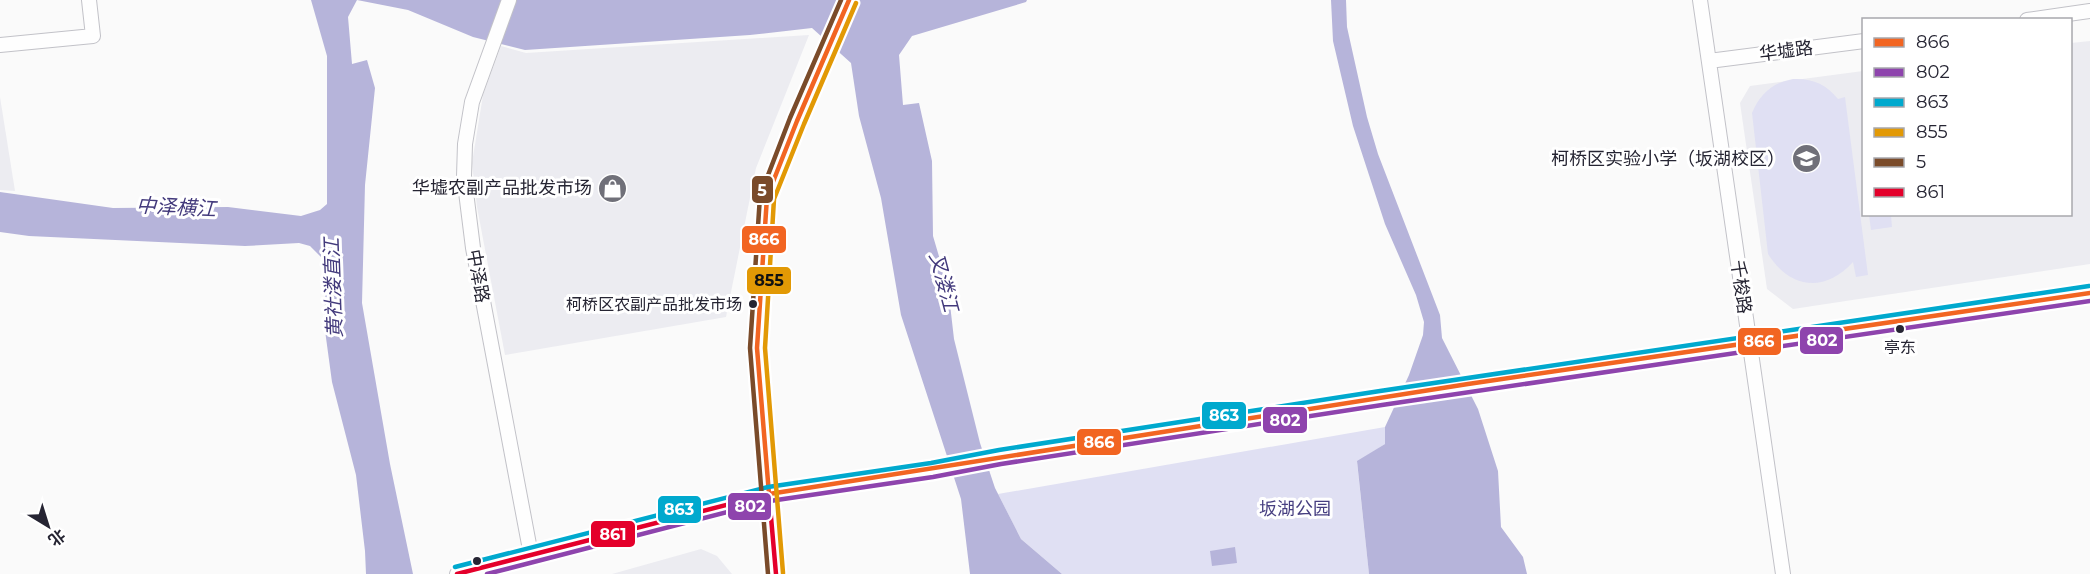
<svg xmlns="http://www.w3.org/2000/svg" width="2090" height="574" font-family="Montserrat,'Noto Sans SC',sans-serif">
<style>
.built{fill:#ececf1}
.green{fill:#e0e0f3}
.water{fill:#b6b4da}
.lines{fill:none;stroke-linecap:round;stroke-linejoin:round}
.minor-casing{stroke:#c2c2c8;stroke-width:16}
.minor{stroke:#fefefe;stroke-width:14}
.bus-1-casing{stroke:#fff;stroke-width:9}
.bus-2-casing{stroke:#fff;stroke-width:9}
.bus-3-casing{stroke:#fff;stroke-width:9}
.bus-4-casing{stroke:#fff;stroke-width:9}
.bus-5-casing{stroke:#fff;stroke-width:9}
.bus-6-casing{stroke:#fff;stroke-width:9}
.bus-1{stroke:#f26522;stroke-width:4.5}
.bus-2{stroke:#8e44ad;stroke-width:4.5}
.bus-3{stroke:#00a9ce;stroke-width:4.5}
.bus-4{stroke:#e29905;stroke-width:4.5}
.bus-5{stroke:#7a4b2a;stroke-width:4.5}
.bus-6{stroke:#e4002b;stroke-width:4.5}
.bus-dot{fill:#262533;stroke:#fff;stroke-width:2}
.labels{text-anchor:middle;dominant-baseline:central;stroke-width:6;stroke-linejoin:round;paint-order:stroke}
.bus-label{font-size:16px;fill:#262533;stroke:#fff;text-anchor:end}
.street-label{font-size:18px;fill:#262533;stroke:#fff}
.poi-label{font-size:18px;fill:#262533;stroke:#fff;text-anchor:end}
.park-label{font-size:18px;fill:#463e80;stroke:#fff}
.water-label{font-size:20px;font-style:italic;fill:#433a7c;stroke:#fff}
.line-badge{stroke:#fff;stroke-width:2}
.badge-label{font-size:16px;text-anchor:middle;font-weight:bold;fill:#fff}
.pale-badge-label{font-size:16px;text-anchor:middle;font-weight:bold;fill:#111}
</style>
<rect width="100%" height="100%" fill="#fafafa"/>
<path class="built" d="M809 35 756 168 726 317 505 355 477 207 472 163 483 95 501 46 526 53Z
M2090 41V264L1793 309 1767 289 1740 103 1750 86 1863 71 1864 214H2070L2071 43Z
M0 97 15 191 0 190Z
M701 549 717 556 732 574H612Z"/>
<path class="green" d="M1793 79C1812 78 1826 84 1838 99L1845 97 1868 275 1856 277 1853 262C1825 293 1790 289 1768 254L1752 113C1760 94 1772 83 1793 79Z
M1869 215H1891L1892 227 1871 230Z
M1385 427V444L1357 462 1369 574H1062L1021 539 998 494Z"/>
<path class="water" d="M311 0H1027L1026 2 912 36 899 55 903 105 919 103 932 161 933 236 948 287 954 339 980 443 995 488 1021 539 1062 574H970L961 499 901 315 881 198 859 116 851 63 812 28 750 35 525 50 473 37 408 10 357 0 348 17 352 64 367 60 375 88 365 185 362 303 390 464 413 574H366L365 551 356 475 332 382 324 323 327 263 310 246 299 243 245 246 29 236 0 232V192L113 208 228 207 301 216 320 210 327 204V56Z
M1331 0H1346L1347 27 1367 117 1378 154 1440 315 1442 338 1478 409 1498 471 1501 527 1523 557 1527 574H1369L1357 461 1385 444V427L1409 375 1423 335 1424 322 1416 295 1385 224 1353 126 1333 41Z
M1235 547 1237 563 1212 566 1210 551Z"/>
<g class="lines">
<defs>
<path id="minor" d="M509 0 472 102 465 144 464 176 473 248 531 555
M1700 0 1783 574
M2027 20 2090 11
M0 45 93 36 89 0
M1709 61 1864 41
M457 574 769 494 932 470 1000 457 1381 398 2090 293
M776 574 757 348 767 197 797 121 849 0"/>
</defs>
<use href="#minor" class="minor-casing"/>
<use href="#minor" class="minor"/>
<defs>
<path id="bus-1" d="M769 494 1468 384 2090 293
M769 494 757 348 767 197 797 121 849 0"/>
<path id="bus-2" d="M487 574 770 501 933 477 1001 464 1382 405 2090 301"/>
<path id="bus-3" d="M455 567 768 487 931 463 999 450 1380 391 2089 286"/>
<path id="bus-4" d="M783 573 765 348 774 199 804 124 856 3"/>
<path id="bus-5" d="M768 574 750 348 760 196 790 118 841 0"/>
<path id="bus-6" d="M769 494 776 574
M457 574 769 494"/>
</defs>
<use href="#bus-1" class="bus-1-casing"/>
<use href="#bus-2" class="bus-2-casing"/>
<use href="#bus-3" class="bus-3-casing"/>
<use href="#bus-4" class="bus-4-casing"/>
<use href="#bus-5" class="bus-5-casing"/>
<use href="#bus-6" class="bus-6-casing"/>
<use href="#bus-1" class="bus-1"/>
<use href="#bus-2" class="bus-2"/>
<use href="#bus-3" class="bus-3"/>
<use href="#bus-4" class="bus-4"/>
<use href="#bus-5" class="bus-5"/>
<use href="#bus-6" class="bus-6"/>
</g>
<defs>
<symbol id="school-disc" viewBox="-11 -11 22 22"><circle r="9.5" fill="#707079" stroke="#fff"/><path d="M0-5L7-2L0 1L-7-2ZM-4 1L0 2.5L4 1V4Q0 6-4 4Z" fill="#fff"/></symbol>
<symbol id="shop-disc" viewBox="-11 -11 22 22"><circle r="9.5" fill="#707079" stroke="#fff"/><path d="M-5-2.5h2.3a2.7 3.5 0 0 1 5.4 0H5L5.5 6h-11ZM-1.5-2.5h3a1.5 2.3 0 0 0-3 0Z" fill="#fff"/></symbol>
</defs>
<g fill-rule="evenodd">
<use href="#school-disc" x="1790" y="142" width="33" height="33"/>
<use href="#shop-disc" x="596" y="172" width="33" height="33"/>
</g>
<g class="bus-dot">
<circle cx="753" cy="304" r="5"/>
<circle cx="1900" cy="329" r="5"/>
<circle cx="477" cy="561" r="5"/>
</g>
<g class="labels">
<g class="bus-label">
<text x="742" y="304">柯桥区农副产品批发市场</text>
<text x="1900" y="347" text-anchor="middle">亭东</text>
</g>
<g class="street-label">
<text transform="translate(1786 51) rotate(-7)">华墟路</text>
<text transform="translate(478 276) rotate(80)">中泽路</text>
<text transform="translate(1741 287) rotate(82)">千梭路</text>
</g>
<g class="poi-label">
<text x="1785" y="159">柯桥区实验小学（坂湖校区）</text>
<text x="592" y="188">华墟农副产品批发市场</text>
</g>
<g class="park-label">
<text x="1295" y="509">坂湖公园</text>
</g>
<g class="water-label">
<text transform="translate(176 207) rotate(3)">中泽横江</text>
<text transform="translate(944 282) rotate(75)">叉溇江</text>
<text transform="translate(333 288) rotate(-92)">黄社溇直江</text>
</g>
</g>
<g class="line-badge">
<rect x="751" y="175" width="23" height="29" rx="6" fill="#7a4b2a"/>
<rect x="741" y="225" width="46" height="29" rx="6" fill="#f26522"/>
<rect x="746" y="266" width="46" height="29" rx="6" fill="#e29905"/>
<rect x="1799" y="326" width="45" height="29" rx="6" fill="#8e44ad"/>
<rect x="1737" y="327" width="45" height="29" rx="6" fill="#f26522"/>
<rect x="1201" y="401" width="46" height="29" rx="6" fill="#00a9ce"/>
<rect x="1262" y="406" width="46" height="28" rx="6" fill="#8e44ad"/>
<rect x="1076" y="428" width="46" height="28" rx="6" fill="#f26522"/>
<rect x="727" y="492" width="45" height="29" rx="6" fill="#8e44ad"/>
<rect x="657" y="495" width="45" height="29" rx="6" fill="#00a9ce"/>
<rect x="590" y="520" width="46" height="28" rx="6" fill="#e4002b"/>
</g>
<g class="badge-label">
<text x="762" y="196">5</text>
<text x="764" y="245">866</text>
<text x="1822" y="346">802</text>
<text x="1759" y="347">866</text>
<text x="1224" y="421">863</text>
<text x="1285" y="426">802</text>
<text x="1099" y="448">866</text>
<text x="750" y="512">802</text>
<text x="679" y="515">863</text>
<text x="613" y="540">861</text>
</g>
<g class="pale-badge-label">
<text x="769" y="286">855</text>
</g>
<rect x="1862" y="18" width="210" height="198" fill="#ffffff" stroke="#a8a8ad" stroke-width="1.5"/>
<rect x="1874" y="38" width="30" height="9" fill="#f26522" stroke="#a8a8ad" stroke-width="1.5"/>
<text x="1916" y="48" font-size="18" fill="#262533">866</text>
<rect x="1874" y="68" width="30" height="9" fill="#8e44ad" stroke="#a8a8ad" stroke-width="1.5"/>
<text x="1916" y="78" font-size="18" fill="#262533">802</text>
<rect x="1874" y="98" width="30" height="9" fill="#00a9ce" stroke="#a8a8ad" stroke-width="1.5"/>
<text x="1916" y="108" font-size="18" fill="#262533">863</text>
<rect x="1874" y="128" width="30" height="9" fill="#e29905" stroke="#a8a8ad" stroke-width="1.5"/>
<text x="1916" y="138" font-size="18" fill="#262533">855</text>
<rect x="1874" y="158" width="30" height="9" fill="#7a4b2a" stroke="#a8a8ad" stroke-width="1.5"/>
<text x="1916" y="168" font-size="18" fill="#262533">5</text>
<rect x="1874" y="188" width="30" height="9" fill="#e4002b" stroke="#a8a8ad" stroke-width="1.5"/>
<text x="1916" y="198" font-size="18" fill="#262533">861</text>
<g transform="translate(48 526) rotate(142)" stroke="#ffffff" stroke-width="4.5" paint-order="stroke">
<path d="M0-4.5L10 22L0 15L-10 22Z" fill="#262533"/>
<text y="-9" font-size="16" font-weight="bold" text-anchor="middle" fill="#262533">北</text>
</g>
</svg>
